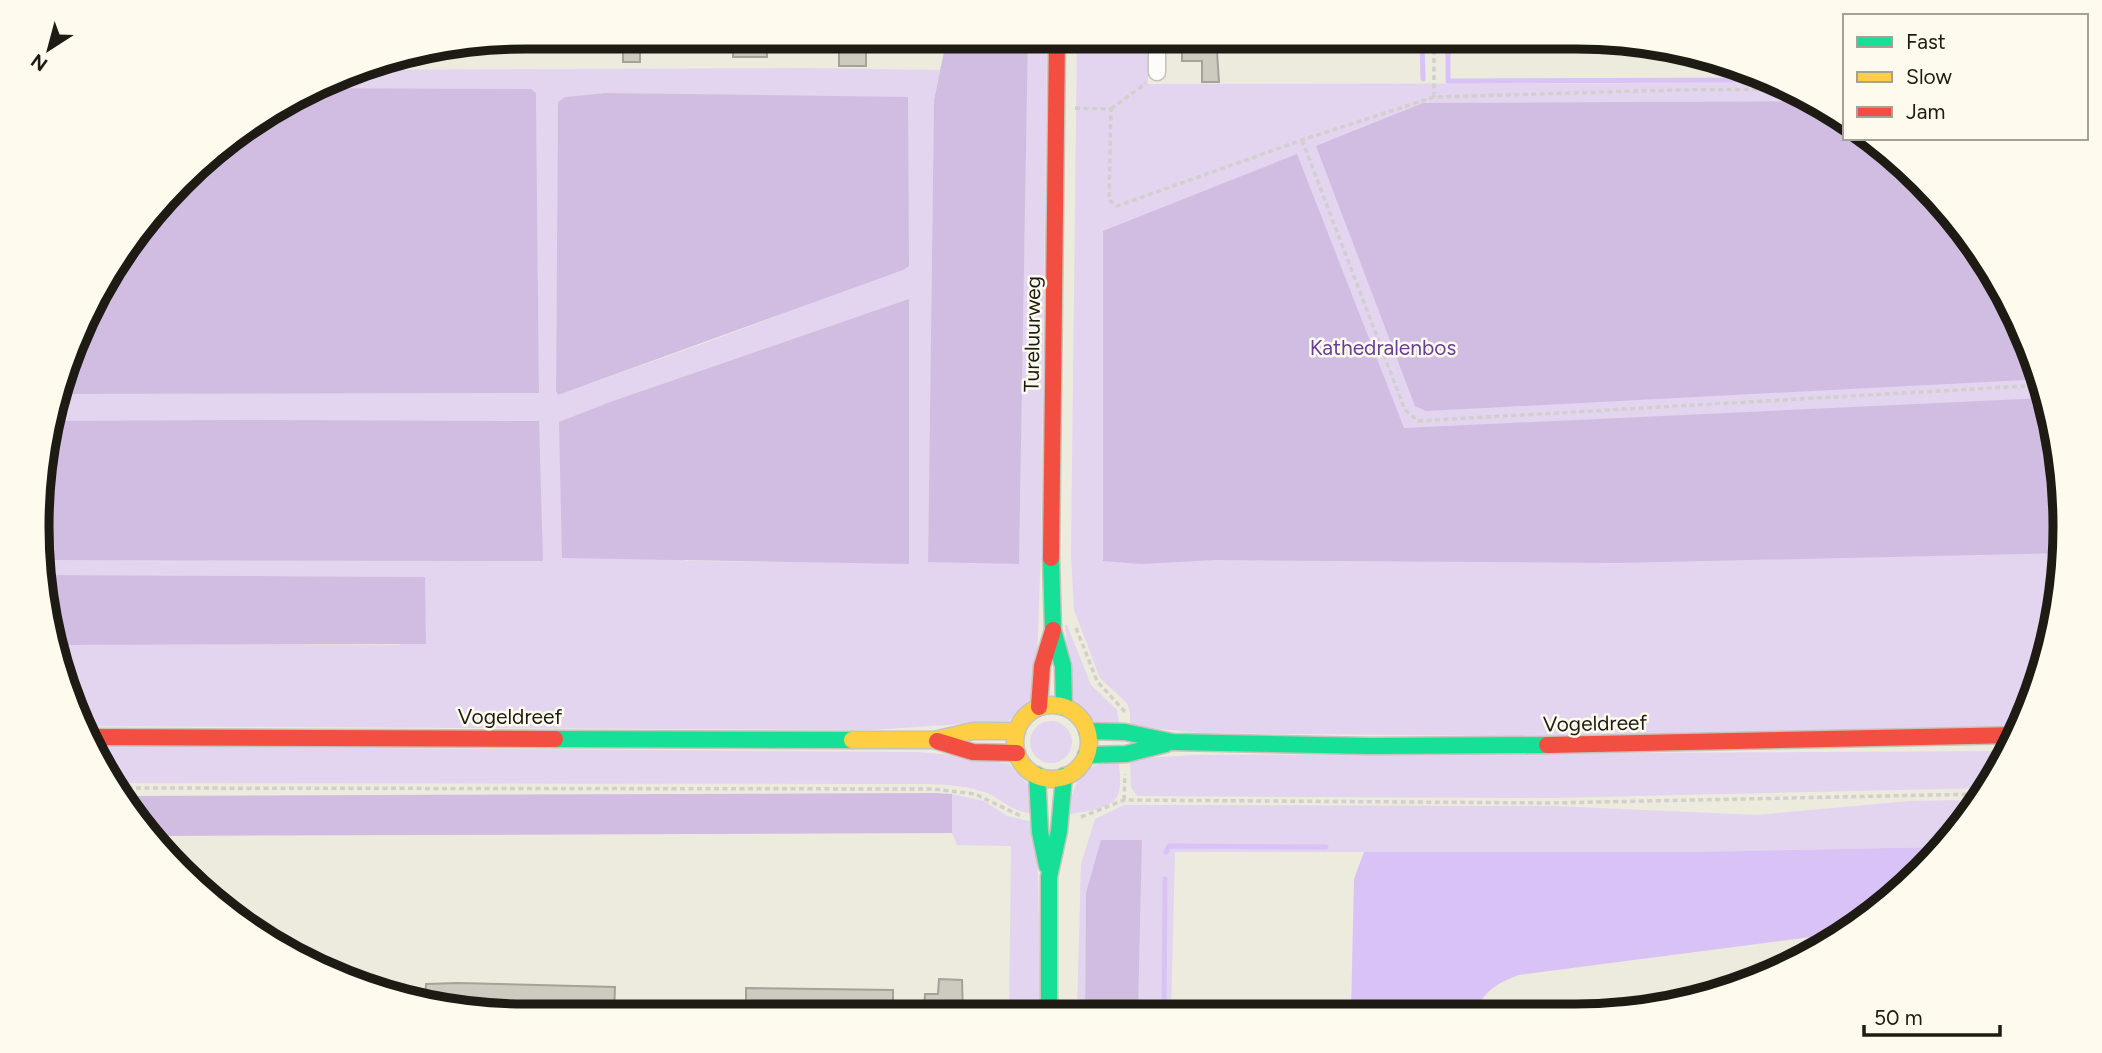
<svg xmlns="http://www.w3.org/2000/svg" width="2102" height="1053" font-family="Figtree,sans-serif">
<style>
.green{fill:#e3d4ef;fill-rule:evenodd}
.forest{fill:#d0bde1}
.water{fill:#d9c2f5}
.lines{fill:none;stroke-linecap:round;stroke-linejoin:round}
.stream{stroke:#d9c2f5;stroke-width:5}
.building{fill:#cdcac0;stroke:#a4a299;stroke-width:2}
.street-casing{stroke:#c6c3ba;stroke-width:19}
.fast-casing{stroke:#c6c3ba;stroke-width:19}
.slow-casing{stroke:#c6c3ba;stroke-width:19}
.jam-casing{stroke:#c6c3ba;stroke-width:19}
.path{stroke:#d1d0cc;stroke-width:3.5;stroke-dasharray:5 3.5;stroke-linecap:butt}
.street{stroke:#fcfcfa;stroke-width:16}
.fast{stroke:#16e098;stroke-width:16}
.slow{stroke:#ffcf43;stroke-width:16}
.jam{stroke:#f24e42;stroke-width:16}
.labels{text-anchor:middle;dominant-baseline:central;stroke-width:5;stroke-linejoin:round;paint-order:stroke}
.street-label{font-size:21px;fill:#1e1b14;stroke:#fefbee}
.park-label{font-size:21px;fill:#673e96;stroke:#fefbee}
.rim{fill:none;stroke:#1e1b14;stroke-width:9}
</style>
<rect width="100%" height="100%" fill="#edeade"/>
<path class="green" d="M1028 37H1047L1041 548 1037 661 1030 702 1008 721 871 730 82 726 58 645H400L425 577 41 575 42 560H542L538 421H49L57 394 539 392 536 93 531 89 321 88 355 70 803 68 940 70 934 100 928 561 1019 564ZM605 93 908 98V266L713 340 558 395 556 391 558 102 565 97ZM909 300V563L685 561 610 402Z
M1077 37H1148V84L1781 83 1815 101 1423 103 1403 111 1845 120V138H1874L1943 203 1999 281 2039 369 2061 462 2064 558 2049 653 2021 727 1508 736 1200 733 1130 726V712L1127 703 1100 678 1074 610 1071 554Z
M1065 625H1067L1091 685 1117 710 1120 728 1096 723 1071 697Z
M1030 742a21 21 0 1 1 42 0a21 21 0 1 1-42 0Z
M89 746 916 752 964 756 1009 764 1028 785 1033 813C1011 812 1005 801 987 793 969 786 949 785 930 784L116 783Z
M2009 751 1985 788 1551 798 1137 796 1131 787 1130 759 1195 755Z
M1119 761C1119 770 1122 786 1118 795 1112 809 1080 813 1067 814 1075 780 1081 763 1119 761Z
M952 794 984 801 1007 816 1033 822 1038 876 1041 1014H1009L1011 846 957 845 952 833Z
M1977 800 1945 847 1691 852H1175L1171 1013H1138L1142 840 1086 893 1085 1014H1077L1081 864 1095 819 1124 805 1554 806 1757 815 1910 801Z"/>
<path class="forest" d="M947 37H1028L1019 564 928 562 934 100Z
M321 88 531 89 536 93 539 393 57 394 74 339 119 255 228 138Z
M605 93 908 97 909 266 903 270 558 395 556 391 558 102 565 97Z
M1815 101 1845 120V138H1874L1943 203 1999 281 2039 369 2042 379 1426 411 1415 406 1316 146 1423 103Z
M1297 154 1404 428 2046 398 2061 462 2064 553 1617 563 1215 560 1141 564 1103 561V231Z
M909 299V564L562 558 559 422 610 402Z
M246 420 539 421 543 561 42 560 46 431 49 421Z
M41 575 425 577 426 644 58 645 41 590Z
M934 793 952 794V833L154 836 125 796Z
M1101 840H1142L1138 1013 1085 1014 1086 893Z"/>
<path class="water" d="M1945 847 1850 932 1519 975C1499 982 1482 992 1475 1013H1351L1354 879 1364 852H1691Z"/>
<g class="lines">
<path class="stream" d="M1422 38 1423 79
M1448 38V81L1772 80
M1166 852 1169 846 1326 847
M1164 1013 1165 879"/>
</g>
<path class="building" d="M623 37H640V62H623Z
M733 37H767V57H733Z
M839 37H866V66H839Z
M1182 37H1216L1219 82H1202V61H1182Z
M939 979 962 980 963 1014H938V1011L924 1010 925 994H938Z
M458 983 615 987 614 1015H556V1006L516 1005V1015H491V1009H455L425 1004 426 984Z
M746 988 893 990V1014H867L868 1011 836 1010V1014L746 1015Z"/>
<g class="lines">
<defs>
<path id="street" d="M1157 37V72"/>
<path id="fast" d="M1051 558 1053 630 1063 666 1064 707
M1087 731 1125 732 1173 742 1370 746 1547 745
M555 739 852 740
M1086 755 1126 754 1166 744
M1037 775 1040 832 1047 866
M1049 1014V877L1059 831 1064 776"/>
<path id="slow" d="M1015 742a37 37 0 1 1 74 0a37 37 0 1 1-74 0Z
M852 740H934L973 731H1016"/>
<path id="jam" d="M1051 558 1057 37
M1039 707 1042 666 1053 630
M85 737 555 739
M937 741 973 752 1017 753
M1547 745 2018 735"/>
</defs>
<use href="#street" class="street-casing"/>
<use href="#fast" class="fast-casing"/>
<use href="#slow" class="slow-casing"/>
<use href="#jam" class="jam-casing"/>
<path class="path" d="M1434 97V38
M1075 108 1111 109 1109 200 1117 206 1302 140 1434 97 1676 90 1796 89
M1111 109 1146 83
M1302 140 1405 410 1418 421 2043 385
M1076 628 1097 681 1126 713
M119 788 934 789 975 794 1021 816
M1124 800 1125 774
M1081 817 1124 800 1550 803 1981 794"/>
<use href="#street" class="street"/>
<use href="#fast" class="fast"/>
<use href="#slow" class="slow"/>
<use href="#jam" class="jam"/>
</g>
<g class="labels">
<g class="street-label">
<text transform="translate(1032 334) rotate(-89)">Tureluurweg</text>
<text x="510" y="716">Vogeldreef</text>
<text transform="translate(1595 723) rotate(-1)">Vogeldreef</text>
</g>
<g class="park-label">
<text x="1383" y="347">Kathedralenbos</text>
</g>
</g>
<path d="M0 0H2102V1053H0ZM526 49H1576A477 477 0 0 1 2053 526V527A477 477 0 0 1 1576 1004H526A477 477 0 0 1 49 527V526A477 477 0 0 1 526 49Z" fill="#fefbee" fill-rule="evenodd"/>
<path class="rim" d="M526 49H1576A477 477 0 0 1 2053 526V527A477 477 0 0 1 1576 1004H526A477 477 0 0 1 49 527V526A477 477 0 0 1 526 49Z"/>
<rect x="1843" y="14" width="245" height="126" fill="#fefbee" stroke="#a4a197" stroke-width="2"/>
<rect x="1857" y="37" width="35" height="10" fill="#16e098" stroke="#a4a197" stroke-width="2"/>
<text x="1906" y="49" font-size="21" fill="#1e1b14">Fast</text>
<rect x="1857" y="72" width="35" height="10" fill="#ffcf43" stroke="#a4a197" stroke-width="2"/>
<text x="1906" y="84" font-size="21" fill="#1e1b14">Slow</text>
<rect x="1857" y="107" width="35" height="10" fill="#f24e42" stroke="#a4a197" stroke-width="2"/>
<text x="1906" y="119" font-size="21" fill="#1e1b14">Jam</text>
<g transform="translate(49 49) rotate(216)" stroke="#fefbee" stroke-width="5" paint-order="stroke">
<path d="M0-5L12 26L0 18L-12 26Z" fill="#1e1b14"/>
<text y="-10" font-size="19" font-weight="bold" text-anchor="middle" fill="#1e1b14">N</text>
</g>
<path d="M1864 1025v10h136v-10" fill="none" stroke="#1e1b14" stroke-width="3.5"/>
<text x="1874" y="1025" font-size="21" fill="#1e1b14" stroke="#fefbee" stroke-width="5" paint-order="stroke">50 m</text>
</svg>
